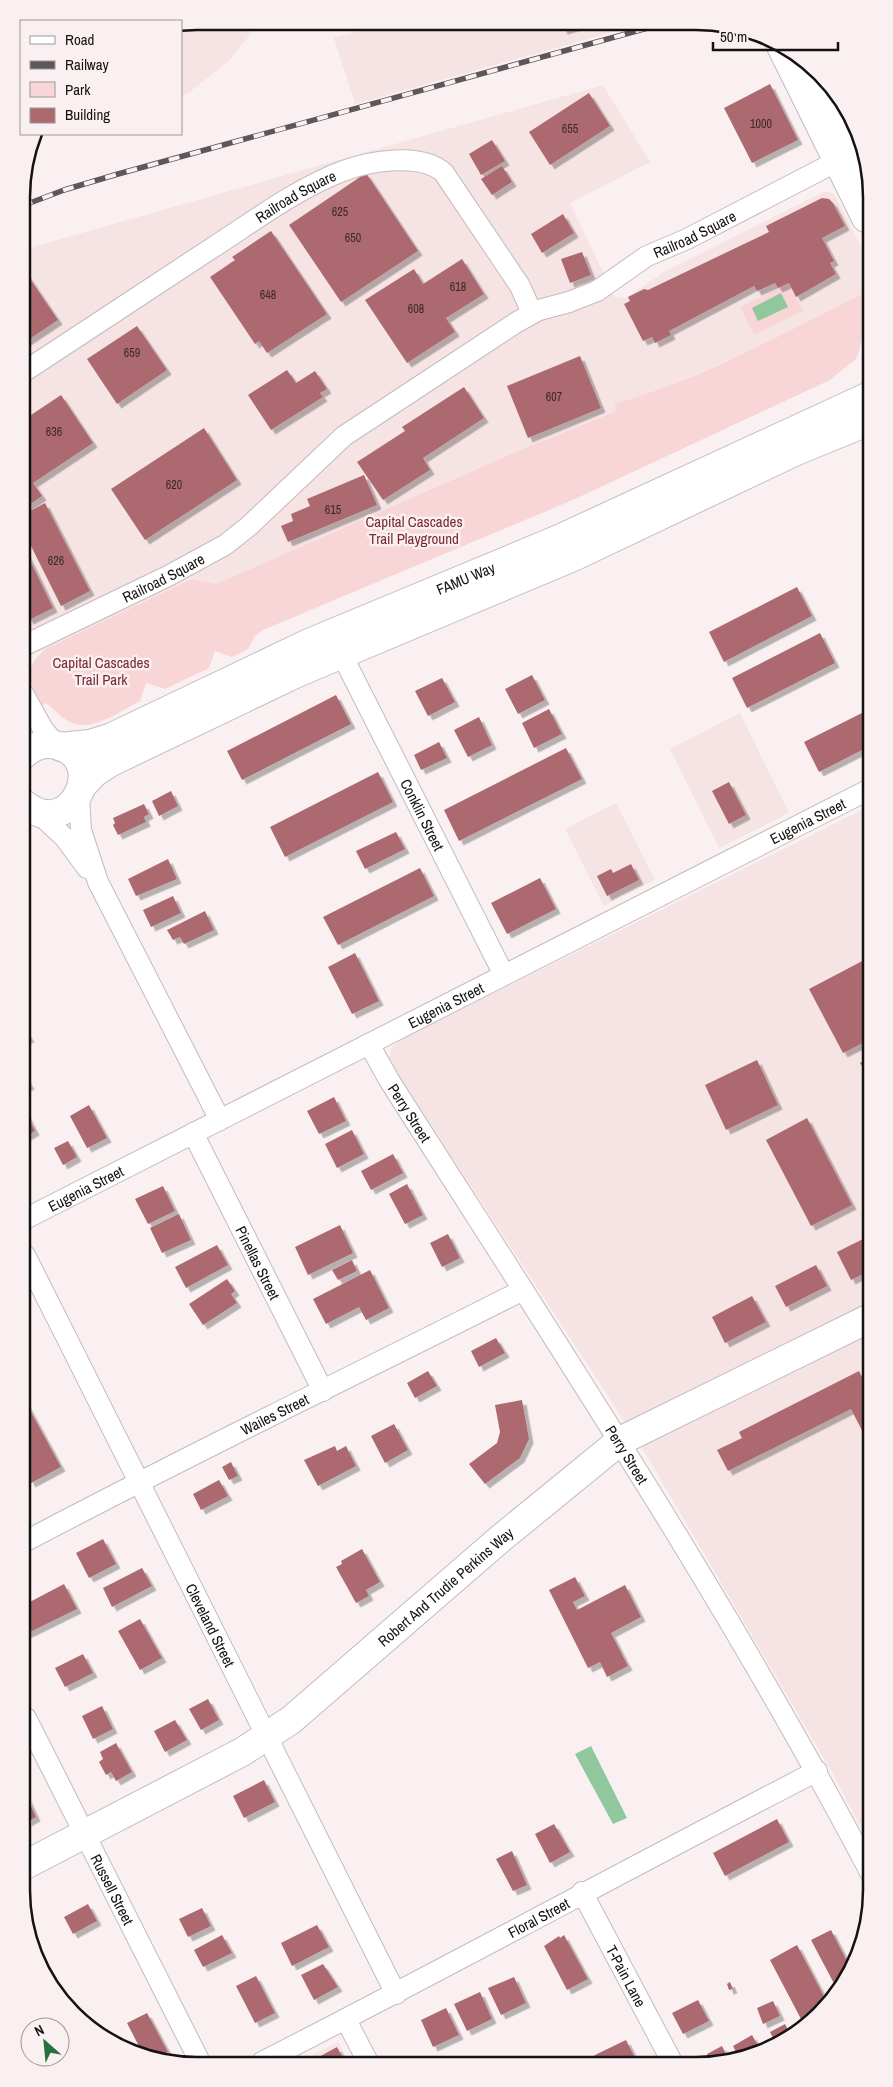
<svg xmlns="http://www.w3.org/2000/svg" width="893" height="2087" font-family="'Archivo Narrow',sans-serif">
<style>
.built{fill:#f6e3e4}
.green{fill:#f8d6d7}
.water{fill:#90c79c}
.building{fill:#ac6a6f;filter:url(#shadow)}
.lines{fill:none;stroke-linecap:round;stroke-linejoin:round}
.street-casing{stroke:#c4bbbc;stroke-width:22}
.secondary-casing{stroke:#c4bbbc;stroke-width:30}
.street{stroke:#fff;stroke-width:20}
.secondary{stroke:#fff;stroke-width:28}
.rail-casing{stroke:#5c5758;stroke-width:5.5}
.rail{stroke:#faf0f1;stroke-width:4;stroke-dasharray:11;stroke-linecap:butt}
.labels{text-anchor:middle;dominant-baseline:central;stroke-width:5;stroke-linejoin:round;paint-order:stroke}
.number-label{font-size:12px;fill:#3b2829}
.street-label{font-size:15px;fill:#151212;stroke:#faf0f1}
.park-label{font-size:15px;fill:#7b2835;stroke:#faf0f1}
.rim{fill:none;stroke:#151212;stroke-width:2.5}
</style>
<defs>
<filter id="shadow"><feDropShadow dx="4.5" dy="4.5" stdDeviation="0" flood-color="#0004"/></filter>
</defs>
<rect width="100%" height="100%" fill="#faf0f1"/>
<path class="built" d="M197 21 260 22 229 61 187 94 181 96V24Z
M394 22 642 24 355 104 334 38Z
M603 85 650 162 570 203 615 297 626 298 664 272 825 191 835 195 866 257V292L749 351 650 394 614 404 618 411 518 451 216 584 192 579 23 659 22 250Z
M740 713 789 813 719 848 670 749Z
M616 803 655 880 604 906 565 829Z
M868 807 871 1847 833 1774 647 1456 389 1060 391 1049 400 1040Z
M338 2042 349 2062 302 2061Z"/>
<path class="green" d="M789 283 803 311 754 335 740 307Z
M866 292V324L857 358 830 380 575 499 263 630 255 636 248 649 232 657 215 651 209 668 165 689 146 683 140 701C123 710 95 730 75 724 64 721 55 710 46 703L41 706C29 683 22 666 47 648L192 579 216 584 518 451 617 411 614 404C702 379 784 333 866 292Z"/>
<path class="water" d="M781 293 788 307 758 321 752 308Z
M591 1746 627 1818 613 1824 575 1754Z"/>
<path class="building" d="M561 24H585L563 30Z
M770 84 798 140 752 163 724 108Z
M589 93 610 126 550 165 529 132Z
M492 140 505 161 481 175 469 154Z
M502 166 512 182 492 195 481 179Z
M366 173 418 251 341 302 289 225Z
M822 198 829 199 833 203 845 226 822 238 834 261 830 263 836 274 796 297 789 283 778 288 775 283 757 291 754 286 669 331 671 335 655 343 652 337 643 341 624 304 630 301 628 297 644 289 648 290 769 232 766 226Z
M563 214 574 233 542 253 531 234Z
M271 231 327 314 267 353 259 341 255 344 210 277 235 260 232 257Z
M582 252 591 275 570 283 561 259Z
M462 259 484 294 446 318 455 332 407 363 365 300 414 269 423 284Z
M22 267 58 320 25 342 22 338Z
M137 326 167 370 117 404 87 359Z
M580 356 601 408 528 438 507 386Z
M287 370 296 383 315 371 327 389 320 393 323 397 271 430 248 395Z
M464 387 484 418 423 458 430 470 383 500 357 462 405 431 402 427Z
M61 395 93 443 33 483 42 496 23 509 22 421Z
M204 428 237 480 145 540 111 489Z
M364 475 377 505 288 542 281 526 293 521 291 514 310 506 307 499Z
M45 503 90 591 61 606 23 530V515Z
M23 546 53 608 29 620 23 609Z
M797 587 812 616 724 662 709 632Z
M820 633 835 663 747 708 732 678Z
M532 675 545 700 518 714 505 689Z
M442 678 455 702 428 716 415 691Z
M336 695 351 724 242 780 227 751Z
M549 709 562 734 534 748 522 723Z
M868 710V747L819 772 804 742Z
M479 717 492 745 468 757 454 730Z
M439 742 447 758 421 770 414 755Z
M566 748 582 779 459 841 444 810Z
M378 772 393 802 285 857 270 827Z
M729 782 746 815 729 824 712 791Z
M171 791 178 806 159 816 152 801Z
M144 804 149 814 144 817 146 822 118 835 113 825 115 823 113 818Z
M396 832 405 849 365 869 356 851Z
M168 859 177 879 136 896 128 879Z
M631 864 639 880 607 896 597 876 611 869 613 873Z
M420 868 434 896 338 945 323 917Z
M540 878 556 909 507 934 491 903Z
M173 896 181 913 151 927 143 910Z
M205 911 214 930 184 944 180 937 173 940 167 930Z
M355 953 379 1001 352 1014 328 967Z
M868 958 869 1040 843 1053 809 989Z
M24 1028 30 1038 24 1040Z
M869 1058V1078L860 1063Z
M757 1060 778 1105 726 1130 705 1085Z
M24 1075 30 1085 24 1088Z
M334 1097 346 1121 319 1134 307 1111Z
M89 1105 107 1138 87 1148 70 1116Z
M25 1111 35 1131 25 1137Z
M807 1118 852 1205 811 1226 766 1140Z
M352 1130 364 1154 337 1168 325 1144Z
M68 1141 77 1157 63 1165 54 1148Z
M393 1154 403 1173 371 1190 361 1171Z
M407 1184 423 1215 405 1224 389 1194Z
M163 1186 175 1211 148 1224 135 1199Z
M179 1214 191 1240 162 1253 150 1228Z
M340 1225 353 1253 308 1275 295 1247Z
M448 1234 460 1258 442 1267 430 1243Z
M869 1236V1271L851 1280 837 1252Z
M217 1245 228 1265 186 1288 175 1267Z
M352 1260 357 1271 338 1280 332 1270Z
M816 1265 827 1286 786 1307 775 1286Z
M370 1270 389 1308 366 1320 359 1307 326 1324 313 1299Z
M227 1279 235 1291 231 1294 237 1303 203 1325 189 1304Z
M752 1296 766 1322 725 1343 712 1317Z
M496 1338 505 1353 479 1367 471 1351Z
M428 1371 437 1386 415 1398 407 1383Z
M859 1371 864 1381 870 1379V1446L851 1409 728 1471 717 1450 742 1438 739 1432Z
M522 1400 529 1439 520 1458 485 1484 469 1464 497 1443 500 1432 495 1405Z
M25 1401 61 1467 31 1483 26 1473Z
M394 1424 408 1450 385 1463 371 1436Z
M335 1446 337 1451 346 1446 356 1466 318 1486 304 1460Z
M231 1462 238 1476 229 1480 222 1467Z
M219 1480 228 1496 201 1510 193 1494Z
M103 1539 116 1564 89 1578 76 1553Z
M362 1549 380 1582 366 1590 369 1596 356 1603 336 1567 342 1564 341 1561Z
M142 1568 152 1586 112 1607 103 1588Z
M575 1577 585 1596 573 1602 577 1610 625 1585 641 1617 611 1633 628 1666 607 1677 600 1662 588 1668 549 1590Z
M64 1584 77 1609 26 1634V1604Z
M140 1619 162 1658 140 1670 118 1631Z
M83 1654 93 1673 65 1687 55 1668Z
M208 1699 219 1720 201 1730 189 1709Z
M102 1706 113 1729 93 1739 82 1716Z
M175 1720 187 1740 165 1752 154 1731Z
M116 1743 132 1772 116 1781 111 1772 106 1775 99 1762 103 1759 100 1752Z
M264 1780 275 1802 244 1818 233 1796Z
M27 1797 36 1817 27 1822Z
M777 1819 789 1842 725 1876 713 1853Z
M554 1824 570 1852 550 1863 535 1834Z
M512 1851 527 1885 513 1891 496 1859Z
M88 1904 97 1921 73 1934 64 1917Z
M202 1908 211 1926 188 1937 179 1919Z
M317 1925 329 1947 292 1966 281 1943Z
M831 1930 851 1969 838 1991 811 1940Z
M222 1935 232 1953 203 1967 194 1950Z
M564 1935 588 1979 567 1990 544 1946 559 1936 560 1938Z
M797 1945 828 2004 801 2019 770 1960Z
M323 1964 338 1987 314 2000 301 1975Z
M256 1976 275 2013 255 2023 236 1986Z
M514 1977 526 2003 501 2015 488 1988Z
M730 1982 733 1989 729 1990 727 1984Z
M480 1992 492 2019 467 2031 454 2004Z
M698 2000 709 2021 683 2034 672 2013Z
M773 2001 780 2016 763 2024 757 2008Z
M446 2008 459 2035 433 2047 421 2020Z
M147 2013 168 2052 154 2059 144 2056 127 2023Z
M785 2024 792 2037 776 2044 770 2032Z
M752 2035 761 2051 740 2060 733 2046Z
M626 2040 636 2060 586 2061 597 2054Z
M722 2046 729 2060H710L707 2054Z
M337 2047 345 2062H310Z"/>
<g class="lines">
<defs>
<g id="street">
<path id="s1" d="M22 373C85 331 149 290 212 248 254 221 296 189 343 171 369 161 422 152 444 173L520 286 532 313"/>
<path id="s2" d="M23 646 168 576 225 545 249 526 344 436 517 322 539 310 569 302 597 291 647 256 687 239 849 155"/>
<path id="s3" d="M341 653 504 975"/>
<path d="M23 693 43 729 57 746"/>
<path d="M79 796 81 830 98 882 220 1120"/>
<path d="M37 812 65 838 87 868"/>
<path id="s4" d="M369 1044 389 1080C555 1341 727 1600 871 1874"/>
<path id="s5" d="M193 1133 323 1391"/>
<path id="s6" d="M25 1219 868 790"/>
<path id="s7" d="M25 1255 396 1994"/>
<path id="s8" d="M26 1541C190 1454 357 1374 523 1290"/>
<path id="s9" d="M26 1718 200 2062"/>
<path id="s10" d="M582 1892 671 2060"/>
<path d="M346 2020 368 2062"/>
<path id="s11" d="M262 2062C448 1967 631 1867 817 1771"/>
</g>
<g id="secondary">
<path d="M780 44 866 218"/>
<path d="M814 68 866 174"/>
<path id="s12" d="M61 747 90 744 112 737 309 643 559 539 867 397"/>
<path d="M23 755C32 747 44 742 56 745 111 758 71 843 24 804"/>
<path d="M82 786 94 773 109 763 297 673 573 557 794 452 867 422"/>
<path id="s13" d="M27 1864 242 1752 291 1720 500 1539 620 1441 870 1318"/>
</g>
</defs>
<use href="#street" class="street-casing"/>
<use href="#secondary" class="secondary-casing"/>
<use href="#street" class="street"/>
<use href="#secondary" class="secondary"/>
<defs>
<path id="rail" d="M22 206 64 190 118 174 662 24"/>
</defs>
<use href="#rail" class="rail-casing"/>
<use href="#rail" class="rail"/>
</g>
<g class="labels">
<g class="number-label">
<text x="761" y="124">1000</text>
<text x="570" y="129">655</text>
<text x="340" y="212">625</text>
<text x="353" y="238">650</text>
<text x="458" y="287">618</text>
<text x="268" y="295">648</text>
<text x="416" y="309">608</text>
<text x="132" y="353">659</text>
<text x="554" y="397">607</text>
<text x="54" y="432">636</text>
<text x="174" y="485">620</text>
<text x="333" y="510">615</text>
<text x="56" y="561">626</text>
</g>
<g class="street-label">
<text stroke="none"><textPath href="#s1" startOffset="326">Railroad Square</textPath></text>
<text stroke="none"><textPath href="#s2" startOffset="794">Railroad Square</textPath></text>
<text stroke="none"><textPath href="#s2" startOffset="156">Railroad Square</textPath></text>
<text stroke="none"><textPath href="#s12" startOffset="440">FAMU Way</textPath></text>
<text stroke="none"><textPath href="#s3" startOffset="181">Conklin Street</textPath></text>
<text stroke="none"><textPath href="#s6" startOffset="878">Eugenia Street</textPath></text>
<text stroke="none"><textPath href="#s6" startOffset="472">Eugenia Street</textPath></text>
<text stroke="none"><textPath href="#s4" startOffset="80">Perry Street</textPath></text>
<text stroke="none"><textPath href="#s6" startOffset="68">Eugenia Street</textPath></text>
<text stroke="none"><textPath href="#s5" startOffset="145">Pinellas Street</textPath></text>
<text stroke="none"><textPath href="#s8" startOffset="279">Wailes Street</textPath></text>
<text stroke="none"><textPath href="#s4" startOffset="485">Perry Street</textPath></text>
<text stroke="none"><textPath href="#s13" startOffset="505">Robert And Trudie Perkins Way</textPath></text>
<text stroke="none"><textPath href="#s7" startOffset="414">Cleveland Street</textPath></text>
<text stroke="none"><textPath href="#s9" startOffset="192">Russell Street</textPath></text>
<text stroke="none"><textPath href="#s11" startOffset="312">Floral Street</textPath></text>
<text stroke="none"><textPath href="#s10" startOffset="95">T-Pain Lane</textPath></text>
</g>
<g class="park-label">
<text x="414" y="521">Capital Cascades<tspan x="414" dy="17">Trail Playground</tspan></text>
<text x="101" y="662">Capital Cascades<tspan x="101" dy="17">Trail Park</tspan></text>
</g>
</g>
<path d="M0 0H893V2087H0ZM197 30H696A167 167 0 0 1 863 197V1890A167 167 0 0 1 696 2057H197A167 167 0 0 1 30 1890V197A167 167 0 0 1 197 30Z" fill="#faf0f1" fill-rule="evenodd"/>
<path class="rim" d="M197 30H696A167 167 0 0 1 863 197V1890A167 167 0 0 1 696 2057H197A167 167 0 0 1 30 1890V197A167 167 0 0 1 197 30Z"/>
<rect x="20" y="20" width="162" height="115" fill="#faf0f1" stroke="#9e9798"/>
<rect x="30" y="36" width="25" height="8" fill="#ffffff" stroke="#9e9798"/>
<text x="65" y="45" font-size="15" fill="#151212">Road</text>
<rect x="30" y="61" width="25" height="8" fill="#5c5758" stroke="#9e9798"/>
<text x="65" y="70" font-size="15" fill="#151212">Railway</text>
<rect x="30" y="82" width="25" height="15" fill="#f8d6d7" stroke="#9e9798"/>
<text x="65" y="95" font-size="15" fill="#151212">Park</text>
<rect x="30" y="108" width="25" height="15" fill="#ac6a6f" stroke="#9e9798"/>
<text x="65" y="120" font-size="15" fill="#151212">Building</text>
<g transform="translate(45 2042) rotate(333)"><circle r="24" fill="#faf0f1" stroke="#9e9798"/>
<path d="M0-4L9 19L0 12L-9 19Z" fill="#28713f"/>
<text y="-8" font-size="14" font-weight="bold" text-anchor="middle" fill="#151212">N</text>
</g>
<path d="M713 42v8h125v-8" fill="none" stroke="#151212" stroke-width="2.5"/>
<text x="720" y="42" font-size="15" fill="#151212" stroke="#faf0f1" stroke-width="4" paint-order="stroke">50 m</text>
</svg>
